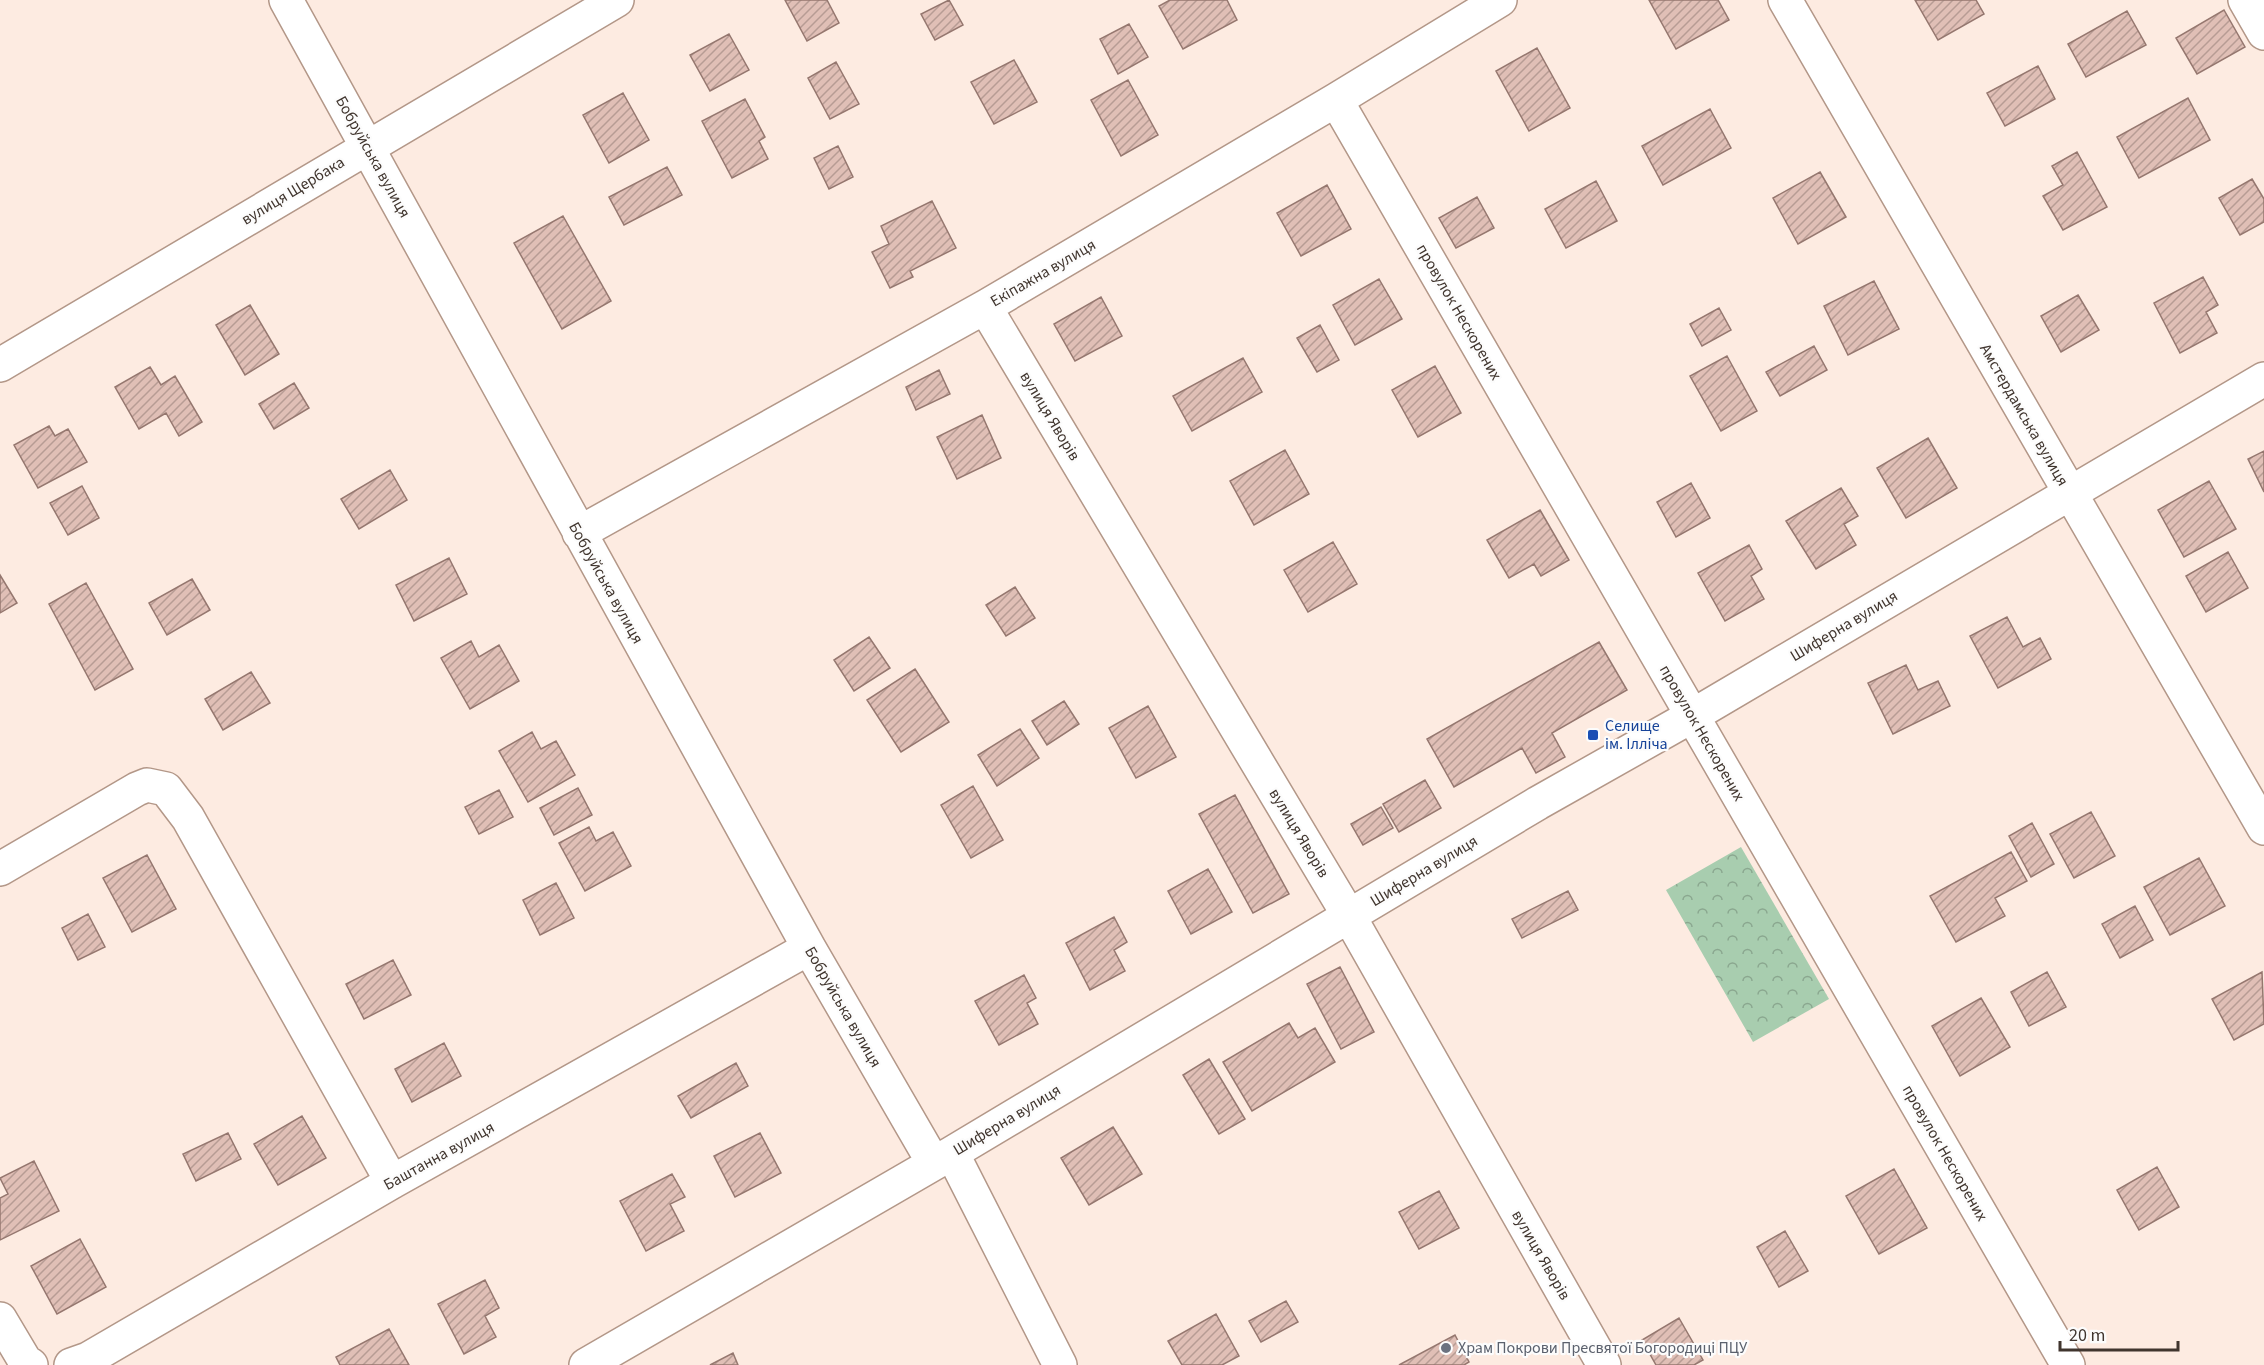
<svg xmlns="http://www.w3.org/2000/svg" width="2264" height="1365" font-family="'Source Sans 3',sans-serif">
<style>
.park{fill:url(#park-crowns)}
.building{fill:url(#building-hatch);stroke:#95776f;stroke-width:1.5}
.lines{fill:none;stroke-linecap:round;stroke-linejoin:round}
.minor-casing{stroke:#b39788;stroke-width:36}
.minor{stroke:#fff;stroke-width:33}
.transit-dot{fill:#1a4fb4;stroke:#fcfcfc;stroke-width:2}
.worship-dot{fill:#6b7280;stroke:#fcfcfc;stroke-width:2}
.labels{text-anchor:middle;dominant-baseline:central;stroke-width:4.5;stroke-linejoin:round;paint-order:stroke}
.street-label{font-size:16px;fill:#40352e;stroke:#fcfcfc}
.transit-label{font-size:16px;fill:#164399;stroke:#fcfcfc;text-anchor:start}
.worship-label{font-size:16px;fill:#5b616d;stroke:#fcfcfc;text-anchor:start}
</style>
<defs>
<pattern id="park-crowns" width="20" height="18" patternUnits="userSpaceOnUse" patternTransform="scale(1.5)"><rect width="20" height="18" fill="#a8cdaf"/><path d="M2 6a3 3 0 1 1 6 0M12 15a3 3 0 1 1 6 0" fill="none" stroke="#8aa78f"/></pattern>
<pattern id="building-hatch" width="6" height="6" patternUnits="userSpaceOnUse" patternTransform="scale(1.5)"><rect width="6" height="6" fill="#e0bfb6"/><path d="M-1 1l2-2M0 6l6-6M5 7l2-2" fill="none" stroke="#b79c94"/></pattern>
</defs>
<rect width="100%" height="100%" fill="#fdebe1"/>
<path class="park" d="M1741 847 1829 999 1753 1042 1666 890Z"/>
<path class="building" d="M785 0H827L839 23 807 41Z
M949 0 963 25 935 40 921 14Z
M1170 0H1227L1237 20 1183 49 1159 6Z
M1649 0H1718L1729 20 1676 49Z
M1915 0H1976L1984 14 1938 40Z
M2224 10 2245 47 2197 74 2176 38Z
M2127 11 2146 45 2086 77 2068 44Z
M1129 24 1148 57 1118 74 1100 39Z
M729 34 749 70 710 91 690 55Z
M1537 48 1570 108 1529 131 1496 71Z
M1014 60 1037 102 994 124 971 82Z
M836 62 859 104 830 119 808 78Z
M2038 66 2055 99 2005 126 1987 93Z
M1128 80 1158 135 1121 156 1091 100Z
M623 93 649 140 609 163 583 115Z
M2188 98 2210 140 2139 178 2117 137Z
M745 99 765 137 759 141 768 159 732 178 702 121Z
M1710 109 1731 148 1663 185 1642 146Z
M838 146 853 177 829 189 814 158Z
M2077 152 2107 207 2063 230 2043 196 2063 185 2052 166Z
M667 167 682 195 624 225 609 197Z
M1820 172 1846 217 1798 244 1773 198Z
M2252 179 2264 199V222L2240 235 2219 198Z
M1596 181 1617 221 1566 248 1545 209Z
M1327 185 1351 229 1301 256 1277 213Z
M1477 197 1494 228 1456 248 1439 218Z
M932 201 956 248 910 271 913 277 890 288 872 252 889 244 881 226Z
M563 216 611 301 562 329 514 243Z
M2203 277 2218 305 2206 312 2217 333 2180 353 2154 303Z
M1379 279 1402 319 1355 345 1333 305Z
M1874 281 1899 329 1848 355 1824 306Z
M2078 295 2099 330 2061 352 2041 316Z
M1101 297 1122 336 1075 361 1054 324Z
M250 305 279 354 245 375 216 325Z
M1719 308 1731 330 1702 346 1690 324Z
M1320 325 1339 360 1317 372 1297 338Z
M1814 346 1827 370 1780 396 1766 372Z
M1727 356 1757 411 1721 431 1690 376Z
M1243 358 1262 392 1192 431 1173 396Z
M1435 366 1461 413 1418 437 1392 390Z
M150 367 161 385 175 376 202 422 179 436 166 413 139 429 115 387Z
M939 370 950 394 916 410 906 387Z
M294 383 309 408 274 429 259 404Z
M982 415 1001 458 957 479 937 437Z
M49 426 55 436 68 429 87 462 38 488 14 445Z
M1928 438 1957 488 1906 518 1877 468Z
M1285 450 1309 494 1254 525 1230 481Z
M2264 451V492L2248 459Z
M390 470 407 500 359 529 341 499Z
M2209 481 2236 529 2184 557 2158 510Z
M1691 483 1710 518 1676 537 1657 502Z
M82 486 99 518 68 535 50 503Z
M1841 488 1858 516 1844 524 1856 545 1816 569 1786 521Z
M1540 510 1569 560 1541 576 1534 564 1509 578 1487 540Z
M1333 542 1357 584 1308 612 1284 570Z
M1749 545 1762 569 1751 576 1764 599 1725 621 1698 573Z
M2228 552 2248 588 2206 612 2186 576Z
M449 558 467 594 414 621 396 585Z
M0 575 17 603 0 613Z
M192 579 210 610 167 635 149 603Z
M86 583 133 669 95 690 49 604Z
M1015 587 1035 618 1006 636 986 605Z
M2007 617 2023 647 2040 638 2051 659 1998 688 1970 636Z
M869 637 890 668 854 691 834 660Z
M471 641 479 657 499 645 519 681 470 709 441 658Z
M1599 642 1627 690 1552 733 1565 757 1536 773 1522 748 1454 787 1427 739Z
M1906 665 1918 690 1938 681 1950 706 1893 734 1868 683Z
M915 669 949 722 901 752 867 700Z
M251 672 270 703 223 730 205 699Z
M1064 701 1079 724 1047 745 1032 721Z
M1148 706 1176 757 1136 778 1109 728Z
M1020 729 1039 758 997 786 978 755Z
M532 732 541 749 556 741 575 775 528 802 499 751Z
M1425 780 1441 808 1399 832 1383 804Z
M973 786 1003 840 971 858 941 805Z
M578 788 592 815 554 835 540 808Z
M499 790 513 817 479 834 465 807Z
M1235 795 1289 894 1253 913 1199 814Z
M1381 807 1393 828 1363 845 1351 824Z
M2091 812 2115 856 2074 878 2050 834Z
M2032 823 2054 864 2031 877 2009 836Z
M589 827 596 841 613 832 631 866 585 891 559 843Z
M2011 852 2027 881 1995 898 2005 916 1956 942 1930 896Z
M147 855 176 909 132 932 103 878Z
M2199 858 2225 906 2170 935 2144 887Z
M1208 869 1232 912 1191 934 1168 891Z
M556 883 574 918 540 935 523 900Z
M1568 891 1578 910 1522 938 1512 919Z
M2135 906 2153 940 2120 958 2102 924Z
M88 914 105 947 78 960 62 928Z
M1114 917 1127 942 1114 950 1125 971 1090 990 1066 943Z
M393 960 411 995 364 1019 346 984Z
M1340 967 1374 1032 1341 1049 1307 984Z
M2047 972 2066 1007 2029 1026 2011 992Z
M2262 972 2264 1024 2234 1040 2212 999Z
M1024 975 1036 998 1027 1003 1038 1024 999 1045 975 1001Z
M1981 998 2010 1047 1960 1076 1932 1026Z
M1289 1023 1298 1038 1315 1028 1335 1062 1252 1111 1223 1062Z
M444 1043 461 1076 412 1102 395 1069Z
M1209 1059 1245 1119 1219 1134 1183 1075Z
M736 1063 748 1086 691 1118 678 1096Z
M302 1116 326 1158 278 1185 254 1144Z
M1113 1127 1142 1174 1089 1205 1061 1158Z
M228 1133 241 1159 196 1181 183 1154Z
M760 1133 781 1173 735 1197 714 1156Z
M34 1161 59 1211 0 1240V1198L8 1194 0 1178Z
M2157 1167 2179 1207 2139 1230 2117 1190Z
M1894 1169 1927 1228 1879 1254 1846 1196Z
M672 1174 685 1197 670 1204 684 1231 646 1251 620 1201Z
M1439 1191 1459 1228 1419 1249 1399 1212Z
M1785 1231 1808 1271 1779 1287 1757 1247Z
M80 1239 106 1287 57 1314 31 1266Z
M485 1280 499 1308 485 1316 496 1337 464 1354 438 1304Z
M1286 1301 1298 1322 1261 1342 1249 1321Z
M1216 1314 1239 1356 1222 1365H1182L1168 1341Z
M1679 1318 1703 1360 1694 1365H1656L1642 1340Z
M389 1329 409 1365H340L336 1357Z
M1455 1335 1469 1362 1464 1365H1399Z
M733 1353 738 1365H710Z"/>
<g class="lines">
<defs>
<path id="minor" d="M286 0 809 948 933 1162
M1785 0 2264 828
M2245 0 2264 33
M1336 100 2068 1365
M985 307 1349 916 1604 1365
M0 365 617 0
M579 533 985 307 1336 100 1500 0
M0 869 137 789 147 785 166 789 188 818 392 1182
M952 1153 1060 1365
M0 1319 25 1361 31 1365
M71 1365 88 1359 392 1182 809 948
M586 1365 952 1153 1538 803 1692 716 2264 379"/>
</defs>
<use href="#minor" class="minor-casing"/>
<use href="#minor" class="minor"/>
</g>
<rect class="transit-dot" x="1587" y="729" width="12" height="12" rx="3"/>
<circle class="worship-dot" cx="1446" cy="1348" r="6"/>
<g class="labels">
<g class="street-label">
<text transform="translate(373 157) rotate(61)">Бобруйська вулиця</text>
<text transform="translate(293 191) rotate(-31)">вулиця Щербака</text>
<text transform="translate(1043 273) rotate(-30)">Екіпажна вулиця</text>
<text transform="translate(1459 312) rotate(60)">провулок Нескорених</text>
<text transform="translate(2024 415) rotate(60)">Амстердамська вулиця</text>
<text transform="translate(1050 416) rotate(59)">вулиця Яворів</text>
<text transform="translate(606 583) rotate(61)">Бобруйська вулиця</text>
<text transform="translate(1844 626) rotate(-31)">Шиферна вулиця</text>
<text transform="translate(1702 733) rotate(60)">провулок Нескорених</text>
<text transform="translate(1299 833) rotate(59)">вулиця Яворів</text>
<text transform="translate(1424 871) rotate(-31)">Шиферна вулиця</text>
<text transform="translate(843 1007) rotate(60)">Бобруйська вулиця</text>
<text transform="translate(1007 1120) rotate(-31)">Шиферна вулиця</text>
<text transform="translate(1945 1153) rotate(60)">провулок Нескорених</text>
<text transform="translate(439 1156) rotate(-29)">Баштанна вулиця</text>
<text transform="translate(1541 1255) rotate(60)">вулиця Яворів</text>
</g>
<g class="transit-label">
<text x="1605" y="726">Селище<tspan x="1605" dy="18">ім. Ілліча</tspan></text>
</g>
<g class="worship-label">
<text x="1458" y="1348">Храм Покрови Пресвятої Богородиці ПЦУ</text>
</g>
</g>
<path d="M2060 1341v9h118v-9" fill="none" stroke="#40352e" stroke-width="3"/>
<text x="2069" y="1341" font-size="18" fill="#40352e" stroke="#fcfcfc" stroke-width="4.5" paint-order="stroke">20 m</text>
</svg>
